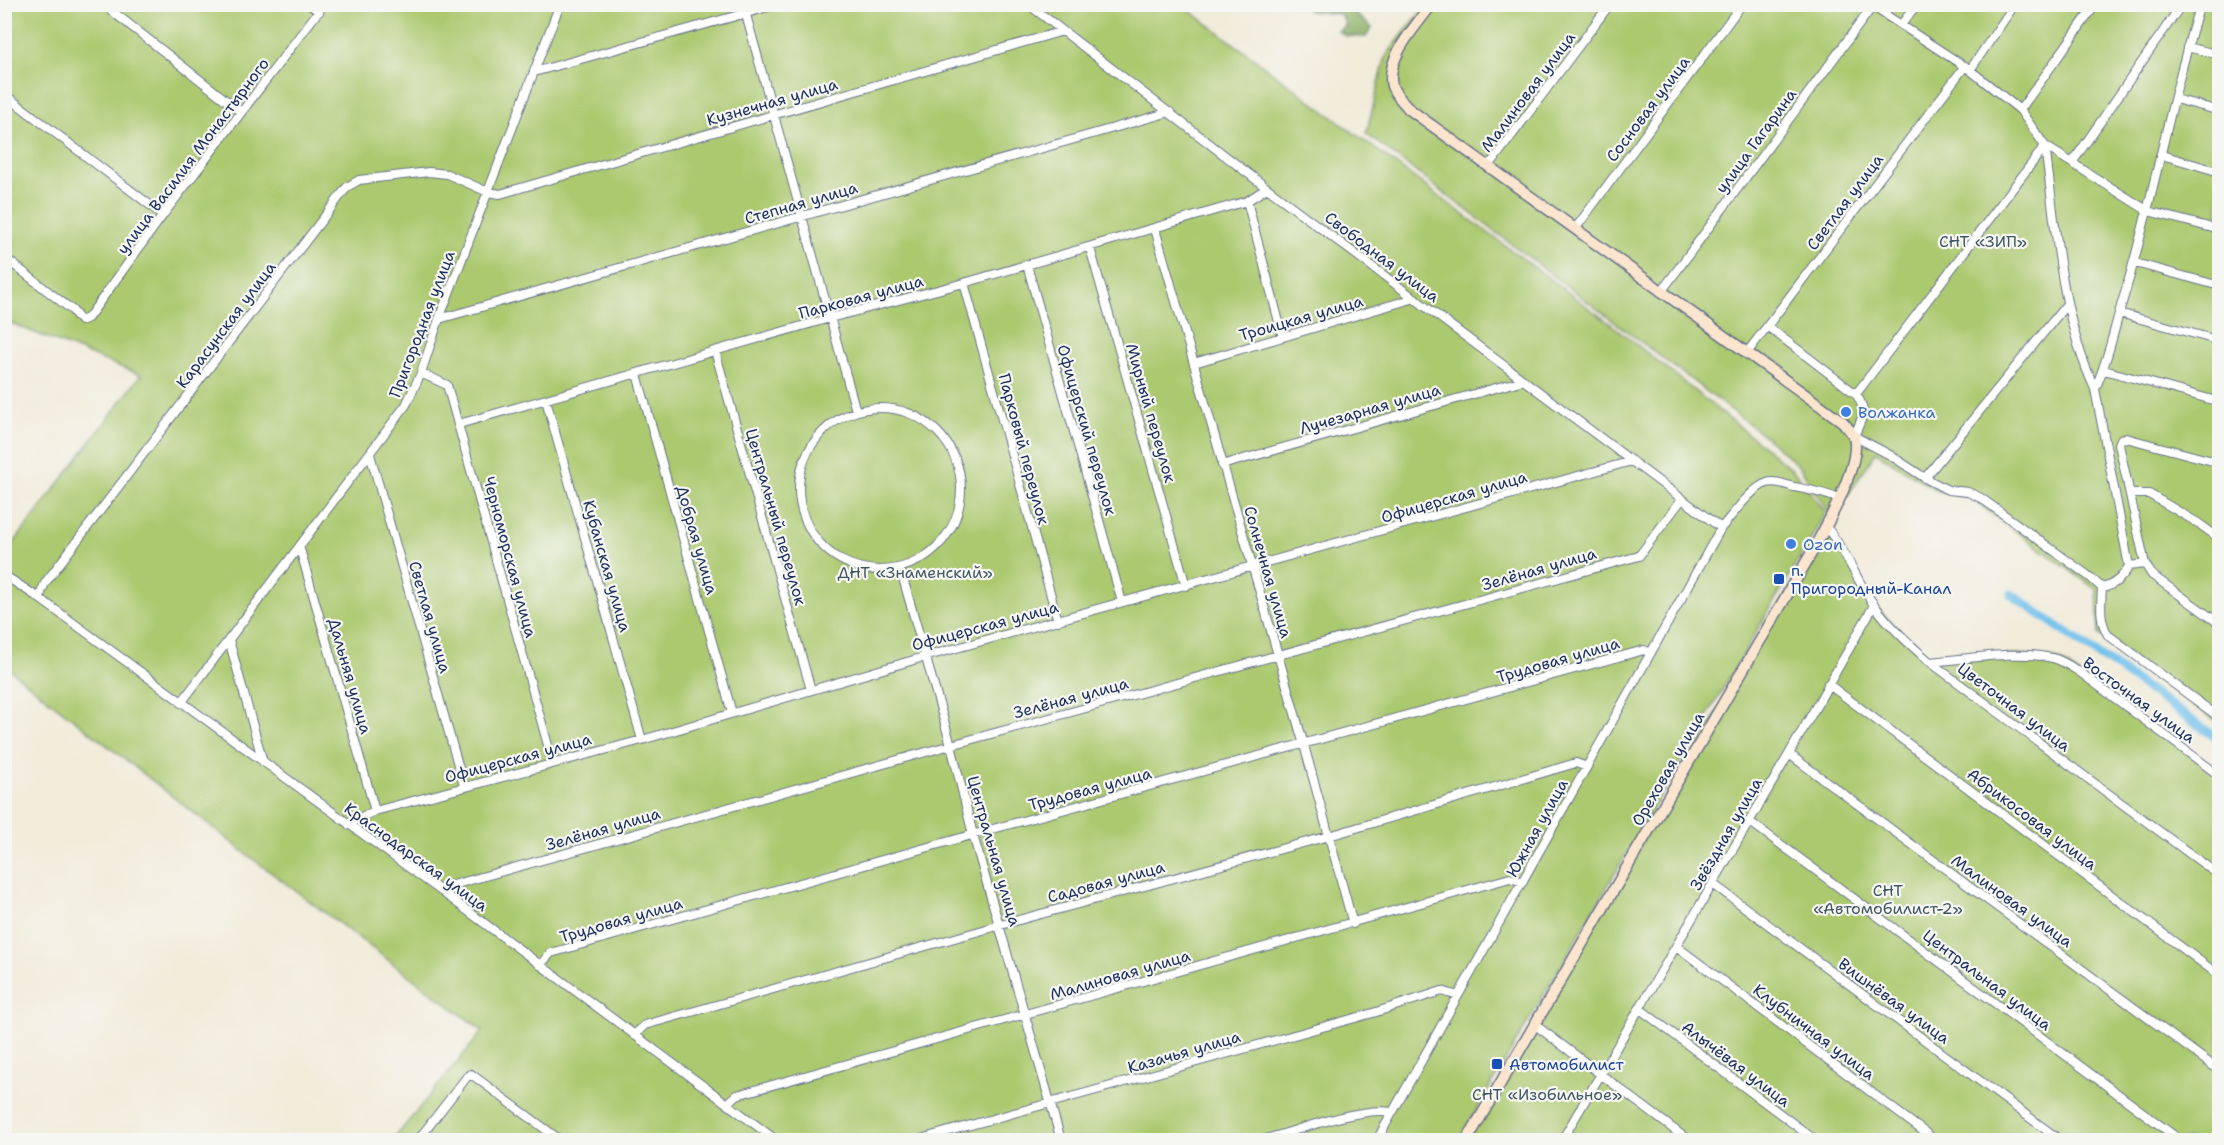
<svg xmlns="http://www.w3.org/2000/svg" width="2224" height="1145" font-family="'Shantell Sans',sans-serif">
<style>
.green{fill:#acc970;stroke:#647c67;stroke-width:1.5}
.forest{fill:#89ad62;stroke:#526e60;stroke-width:1.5}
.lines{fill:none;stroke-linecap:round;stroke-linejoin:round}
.canal{stroke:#70c0eb;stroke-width:9}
.street-casing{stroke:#667189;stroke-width:10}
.secondary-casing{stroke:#667189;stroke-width:13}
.street{stroke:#fff;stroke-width:8}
.secondary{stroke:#fbe5cf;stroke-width:10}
.shop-dot{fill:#3f7fe0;stroke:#f6f6f2;stroke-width:2}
.transit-dot{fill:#1a4fb4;stroke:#f6f6f2;stroke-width:2}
.labels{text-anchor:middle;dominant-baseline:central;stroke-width:4.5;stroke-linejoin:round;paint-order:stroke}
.street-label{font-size:16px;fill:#1b2f5e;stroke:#f6f6f2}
.park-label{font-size:16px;fill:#3f5662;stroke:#f6f6f2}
.shop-label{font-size:16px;fill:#366cbe;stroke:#f6f6f2;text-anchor:start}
.transit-label{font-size:16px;fill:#164399;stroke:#f6f6f2;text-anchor:start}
</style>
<rect width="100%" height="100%" fill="#f6f6f2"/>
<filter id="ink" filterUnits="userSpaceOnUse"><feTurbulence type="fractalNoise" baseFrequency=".0167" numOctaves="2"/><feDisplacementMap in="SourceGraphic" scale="12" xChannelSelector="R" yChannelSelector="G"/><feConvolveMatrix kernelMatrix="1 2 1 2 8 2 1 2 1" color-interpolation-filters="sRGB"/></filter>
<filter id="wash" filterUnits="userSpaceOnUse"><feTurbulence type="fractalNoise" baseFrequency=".008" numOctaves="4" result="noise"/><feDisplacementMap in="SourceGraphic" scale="24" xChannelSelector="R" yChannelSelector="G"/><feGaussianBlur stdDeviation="1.35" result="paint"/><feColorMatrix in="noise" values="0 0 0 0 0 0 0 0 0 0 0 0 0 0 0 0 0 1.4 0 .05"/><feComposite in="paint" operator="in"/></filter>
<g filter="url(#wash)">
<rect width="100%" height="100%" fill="#f1ebd9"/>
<path class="green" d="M5 4 1182 5 1616 328 1793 470 1826 513 1459 1140H393L483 1031 253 859 5 666 4 556 141 375 5 321Z
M1426 5H2219V723L2099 634 2097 590 1969 497 1938 491 1876 452 1834 516 1826 509 1800 467 1764 435 1366 134 1386 56Z
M1826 527 1874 605 1930 661 2014 655 2059 660 2219 776V1140H1467Z"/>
<path class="forest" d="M1301 5H1345L1372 28 1366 37 1346 36 1338 31 1346 25 1340 14 1310 11Z"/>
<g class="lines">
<path class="canal" d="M2011 594 2220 740"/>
</g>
</g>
<g filter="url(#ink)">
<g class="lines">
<defs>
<path id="street" d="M103 4 241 112
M309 4 319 12
M743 4 856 411
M1028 4 1267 188 1721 528
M1869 4 1970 70 2020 110 2045 146 2148 211 2220 230
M1901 25 1917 4
M2187 47 2220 55
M1970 70 2015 4
M534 72 779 4
M4 94 163 215
M2175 99 2220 111
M2020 110 2096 4
M2045 146 1856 394C1868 412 1862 418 1854 436L1890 455 1925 478 1948 490 1968 492 1981 498 2090 577 2102 588C2101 605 2099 620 2108 635L2220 718
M2045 146C2056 227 2060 314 2095 389
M2162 155 2220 172
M2072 163 2182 4
M1489 166 1610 4
M1247 201 1283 337
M1155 229 1304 745 1353 924
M1575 229 1742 4
M1090 248 1186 586
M4 257 72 310 81 321 88 318 163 215 324 4
M2135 263 2220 286
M1027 265 1122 602
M964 283 1058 621
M1661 292 1872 7
M2119 313 2220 341
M439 319 1170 112
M1767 326 1856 394
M715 351 811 690
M1746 354 1965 66
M1194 363 1415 298
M2104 370 2220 402
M421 373 447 385 553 763
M637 374 732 713
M546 400 642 740
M799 489a81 81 0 1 1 162 0a81 81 0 1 1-162 0Z
M459 424 830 318 964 283 1247 201 1267 188
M370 454 464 786
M1222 465 1524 380
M1925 478 2066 305
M2131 494H2149L2198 523 2220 539
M1826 527C1847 551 1856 581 1875 606 1890 627 1910 645 1930 662L2220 876
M300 549 375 811
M2145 564 2119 444 2121 439 2126 438 2220 463
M2129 566 2145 564 2152 575 2220 624
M900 568 951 745 973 835 1061 1140
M4 575 39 598 445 894 776 1140
M2102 588C2115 585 2123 577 2129 566L2095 389C2107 363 2113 334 2121 306 2152 207 2169 104 2200 4
M39 598 45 583 347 187 359 180 429 172 447 174 488 192 500 194 1063 31
M229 640 263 762
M1930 662C1969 659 2020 649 2056 659 2065 662 2073 668 2081 673L2220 776
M1828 684 2220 976
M181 703 406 405 421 373 439 319 560 4
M1789 754 2220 1071
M1749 821 2180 1140
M349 825 359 818 375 811 642 740 917 659 1632 461
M1713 884 2060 1140
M445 894 453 885 951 745 1639 556 1682 499
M1676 946 1935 1140
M540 965 551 953 982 832 1644 650 1651 653
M1640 1009 1815 1140
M1534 1024 1688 1140
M634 1035 645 1025 1008 923 1329 836 1576 763 1587 767
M727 1104 737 1095 1510 878 1523 882
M418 1140 466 1078 471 1074 560 1140
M917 1140 1373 1013 1442 991 1458 996
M1262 1140C1294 1132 1361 1106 1391 1112
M1377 1140 1721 528C1732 516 1751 488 1767 483 1776 480 1786 485 1794 487 1810 490 1823 492 1839 499
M1562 1140 1789 754 1874 605"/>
<path id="secondary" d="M1432 4C1416 26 1385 58 1392 86 1394 94 1404 102 1409 109L1843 422C1846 426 1852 432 1854 437 1862 465 1822 534 1808 559L1467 1140"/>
</defs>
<use href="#street" class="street-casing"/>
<use href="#secondary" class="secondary-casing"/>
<use href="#street" class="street"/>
<use href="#secondary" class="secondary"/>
</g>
</g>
<g class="shop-dot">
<circle cx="1846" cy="412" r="6"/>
<circle cx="1791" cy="544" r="6"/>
</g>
<g class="transit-dot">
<rect x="1773" y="573" width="12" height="12" rx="3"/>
<rect x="1491" y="1058" width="12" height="12" rx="3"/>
</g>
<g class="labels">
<g class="street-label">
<text transform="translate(1528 92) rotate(-53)">Малиновая улица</text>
<text transform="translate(772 102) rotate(-16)">Кузнечная улица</text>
<text transform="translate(1648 109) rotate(-53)">Сосновая улица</text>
<text transform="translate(1756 141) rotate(-54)">улица Гагарина</text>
<text transform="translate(193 156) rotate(-53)">улица Василия Монастырного</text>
<text transform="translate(1845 202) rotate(-53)">Светлая улица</text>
<text transform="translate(801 203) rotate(-16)">Степная улица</text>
<text transform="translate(1382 257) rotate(37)">Свободная улица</text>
<text transform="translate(861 297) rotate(-15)">Парковая улица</text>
<text transform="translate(1301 318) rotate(-16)">Троицкая улица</text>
<text transform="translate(422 324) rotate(-69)">Пригородная улица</text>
<text transform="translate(226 325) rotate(-53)">Карасунская улица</text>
<text transform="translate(1370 409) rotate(-16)">Лучезарная улица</text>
<text transform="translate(1151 413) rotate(74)">Мирный переулок</text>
<text transform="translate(1087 430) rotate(74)">Офицерский переулок</text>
<text transform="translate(1024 449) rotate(75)">Парковый переулок</text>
<text transform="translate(1454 497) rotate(-16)">Офицерская улица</text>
<text transform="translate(776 517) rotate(74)">Центральный переулок</text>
<text transform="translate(697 540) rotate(74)">Добрая улица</text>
<text transform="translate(510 557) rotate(75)">Черноморская улица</text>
<text transform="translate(607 566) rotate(74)">Кубанская улица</text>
<text transform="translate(1539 569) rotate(-16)">Зелёная улица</text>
<text transform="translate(1268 572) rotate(74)">Солнечная улица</text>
<text transform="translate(430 617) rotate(74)">Светлая улица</text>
<text transform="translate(985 626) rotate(-15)">Офицерская улица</text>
<text transform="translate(1558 660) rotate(-16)">Трудовая улица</text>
<text transform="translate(350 676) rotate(74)">Дальняя улица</text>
<text transform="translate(1071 698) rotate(-15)">Зелёная улица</text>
<text transform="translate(2139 700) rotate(36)">Восточная улица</text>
<text transform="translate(2014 707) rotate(37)">Цветочная улица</text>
<text transform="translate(518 758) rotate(-15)">Офицерская улица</text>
<text transform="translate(1668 769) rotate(-60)">Ореховая улица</text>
<text transform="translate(1090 789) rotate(-15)">Трудовая улица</text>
<text transform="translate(2032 819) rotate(37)">Абрикосовая улица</text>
<text transform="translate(1537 828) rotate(-61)">Южная улица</text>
<text transform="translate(603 829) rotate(-16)">Зелёная улица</text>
<text transform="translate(1726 834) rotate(-60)">Звёздная улица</text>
<text transform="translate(994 851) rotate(74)">Центральная улица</text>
<text transform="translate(416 857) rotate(36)">Краснодарская улица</text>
<text transform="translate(1106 882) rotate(-15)">Садовая улица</text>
<text transform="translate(2012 901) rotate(36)">Малиновая улица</text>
<text transform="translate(621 920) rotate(-16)">Трудовая улица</text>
<text transform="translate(1120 975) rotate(-16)">Малиновая улица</text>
<text transform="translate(1987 980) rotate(37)">Центральная улица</text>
<text transform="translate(1894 1001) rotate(36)">Вишнёвая улица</text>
<text transform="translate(1814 1032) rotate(37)">Клубничная улица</text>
<text transform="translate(1184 1052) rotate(-16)">Казачья улица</text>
<text transform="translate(1736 1064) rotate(37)">Алычёвая улица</text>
</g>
<g class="park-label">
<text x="1983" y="241">СНТ «ЗИП»</text>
<text x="915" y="572">ДНТ «Знаменский»</text>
<text x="1888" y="890">СНТ<tspan x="1888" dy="18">«Автомобилист-2»</tspan></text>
<text x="1547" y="1094">СНТ «Изобильное»</text>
</g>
<g class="shop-label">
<text x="1858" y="412">Волжанка</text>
<text x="1803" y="544">Ozon</text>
</g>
<g class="transit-label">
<text x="1791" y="570">п.<tspan x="1791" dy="18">Пригородный-Канал</tspan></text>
<text x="1509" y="1064">Автомобилист</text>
</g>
</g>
<rect width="2224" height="1145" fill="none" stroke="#f6f6f2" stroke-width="24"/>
</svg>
